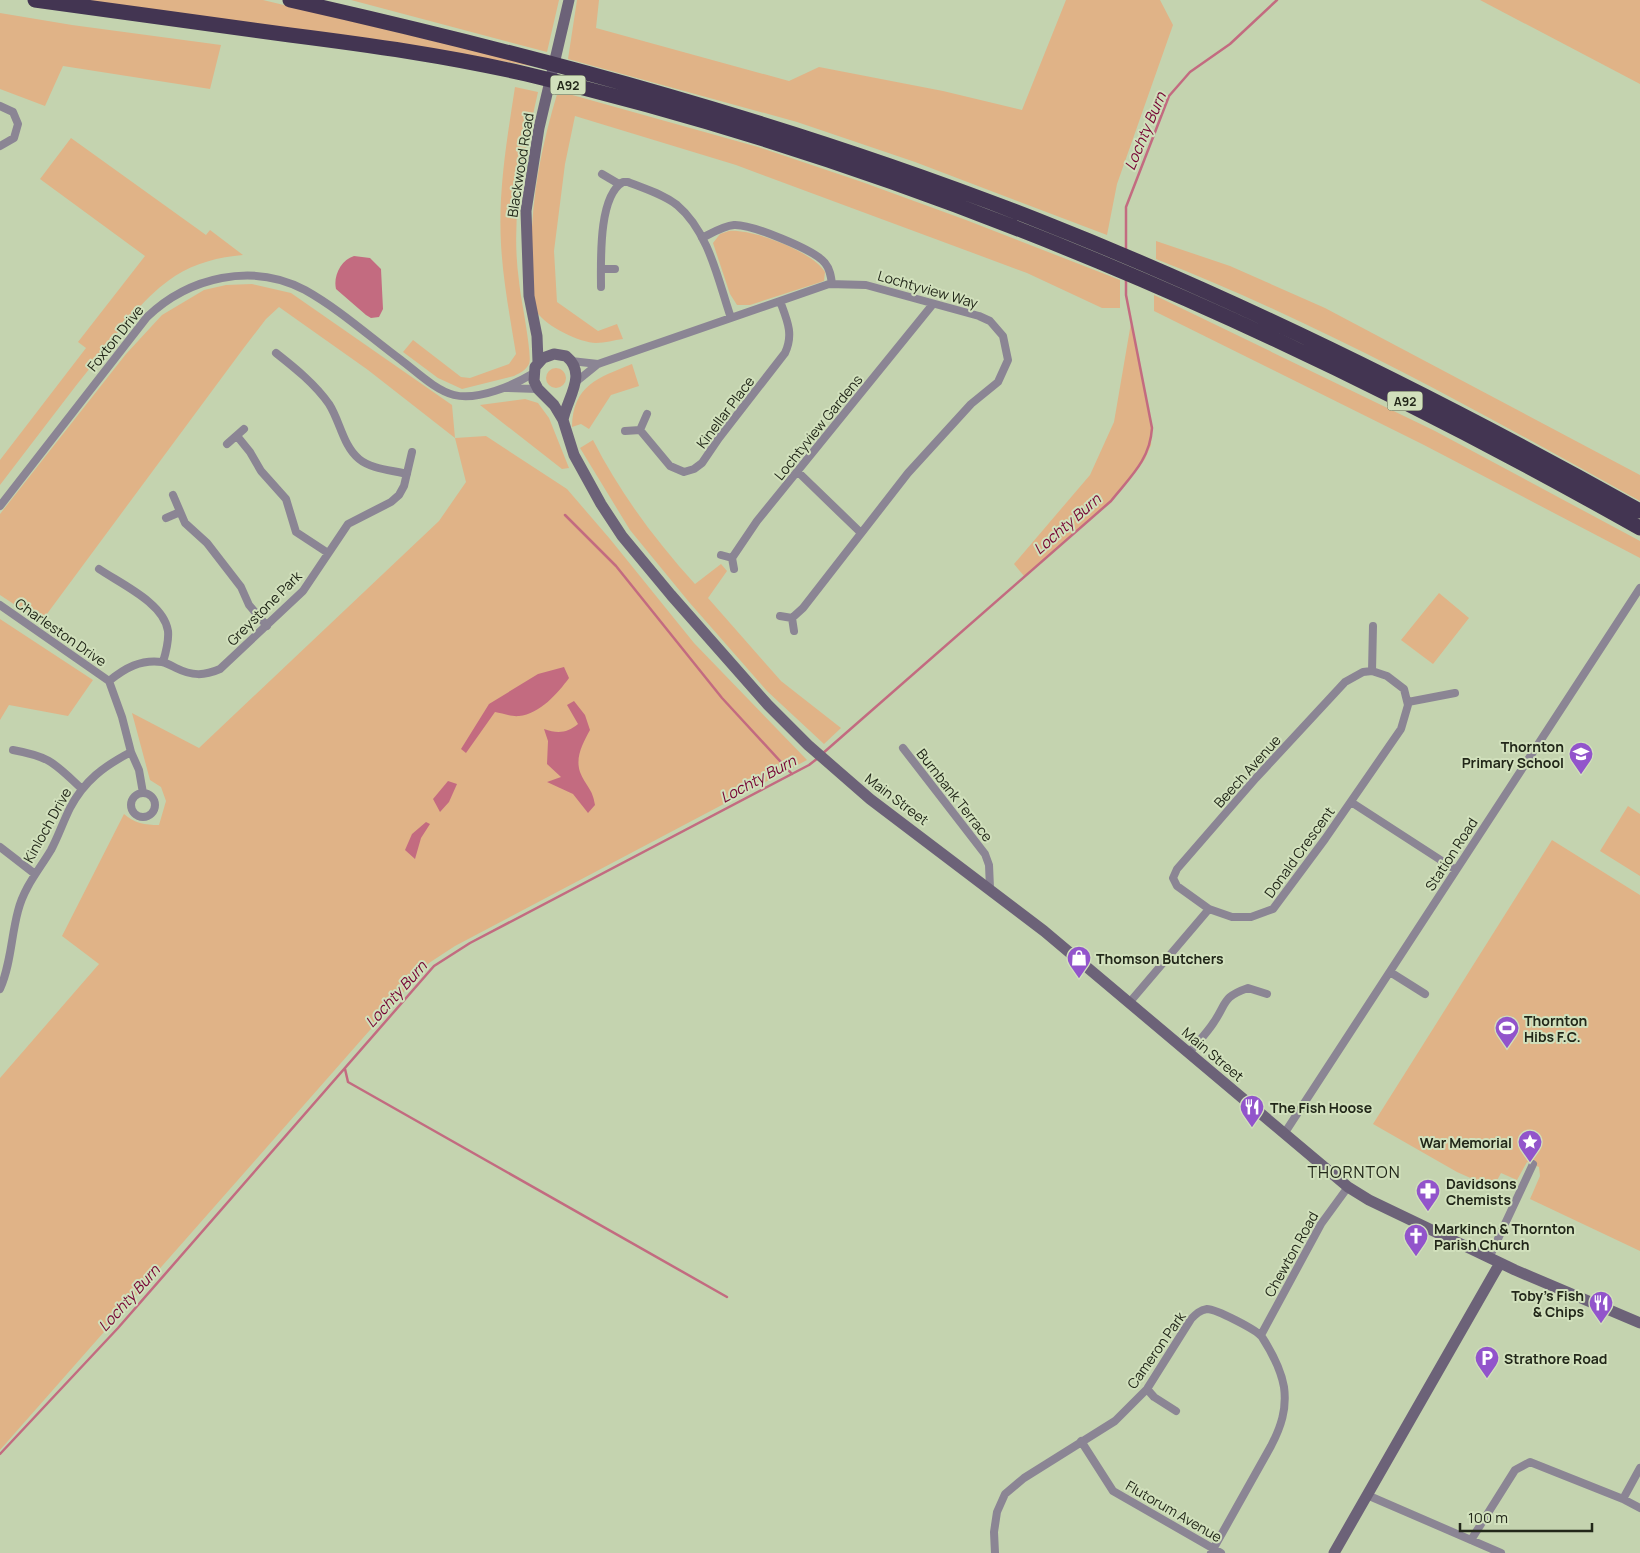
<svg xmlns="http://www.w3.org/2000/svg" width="1640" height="1553" font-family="Manrope,sans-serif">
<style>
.green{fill:#e0b387}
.water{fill:#c36b80}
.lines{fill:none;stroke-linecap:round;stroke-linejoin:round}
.stream{stroke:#c36b80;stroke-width:2.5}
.street{stroke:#8b8594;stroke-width:8}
.secondary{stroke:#6c6278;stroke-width:11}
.highway{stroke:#433552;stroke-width:15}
.labels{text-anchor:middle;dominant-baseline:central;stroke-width:4;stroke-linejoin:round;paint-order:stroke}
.shield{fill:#d1e0bc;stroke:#565e4a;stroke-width:1}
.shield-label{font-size:12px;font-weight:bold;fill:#222719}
.street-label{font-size:14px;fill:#222719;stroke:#d1e0bc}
.poi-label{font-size:14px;font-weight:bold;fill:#222719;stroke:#d1e0bc;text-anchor:start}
.water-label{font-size:15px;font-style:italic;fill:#760333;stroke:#d1e0bc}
.quarter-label{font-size:16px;letter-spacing:1px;fill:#222719;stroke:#d1e0bc}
</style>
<rect width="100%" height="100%" fill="#c4d3af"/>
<path class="green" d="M81 0H263L530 64V66L412 46Z
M351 0H559L547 52Z
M577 0H599L596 28 789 81 819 67 943 91 1022 110 1066 0H1160L1173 25 1117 184 1107 235 915 162 797 122 568 59Z
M1480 0H1640V84Z
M0 13 72 25 221 45 210 89 63 66 45 106 0 89Z
M515 87 538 92C524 154 510 217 519 281 520 295 533 356 529 364 526 370 520 373 514 376L462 389 438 378 403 352 413 340 461 377 470 378 509 364 516 354C510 317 503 281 501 244 498 191 507 139 515 87Z
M558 91 758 147 862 182 966 220 1120 280V308H1102L1027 273 736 165 575 116 565 164 554 251 557 302 598 331 617 324 623 339C614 340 605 343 596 343 581 343 545 326 537 312 533 305 534 291 533 282 527 218 539 153 558 91Z
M71 138 206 235 210 230 243 255C219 257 195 263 175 276 146 295 123 326 102 353 67 396 34 441 0 485V460L86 348 78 342 145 256 40 179Z
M729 231C753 229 812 251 825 272L824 281 750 305H737L730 294 713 243 720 234Z
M1156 241 1230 266 1325 308 1640 475V501C1482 413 1324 325 1156 259Z
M252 284 291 293 452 405 455 438 486 436 567 489 610 539 694 643 807 760 455 946 429 963 0 1450V1078L99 964 62 936 124 814C134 823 145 825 159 825L166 801 161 787 150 780 132 713 199 748 439 521 466 482 455 438 368 370 279 307 266 319 243 349 41 622 0 595V514L126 354 162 315 204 290 226 285Z
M1154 295 1435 431 1640 541V558L1424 445 1154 311Z
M1131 323 1152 428 1151 445 1145 459 1111 501 1024 576 1014 564 1090 475 1114 422Z
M632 364 639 386 611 395 589 429 581 424 572 427C573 385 598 378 632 364Z
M546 378a10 10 0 1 1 20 0a10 10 0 1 1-20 0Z
M525 399 538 403 549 418 569 468 562 469 480 405Z
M593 440C620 493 655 540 695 584L721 564 727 571 708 598 781 681 841 728 824 744 767 691 689 602 630 530 580 448Z
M1439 593 1469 618 1433 664 1401 640Z
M0 619 93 680 68 716 9 705 0 720Z
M1628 806 1640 814V876L1600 851Z
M1552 840 1640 895V1251L1530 1199 1540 1176 1539 1167 1527 1162 1517 1180 1501 1173 1493 1188 1457 1172 1373 1124Z"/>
<path class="water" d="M354 256 370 258 381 269 383 309 379 317 371 318 366 315 336 289C333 276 341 260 354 256Z
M564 667 569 678C558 693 540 714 519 716 512 717 502 713 495 712L466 753 461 749 489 704 538 674Z
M574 701 585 715 590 730C583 743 575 757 580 772 585 785 593 789 595 805L588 813 573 794 547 782 561 777 547 764 548 741 544 729C558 734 567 733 578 724L567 705Z
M448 781 457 784 449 802 440 812 433 799Z
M426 822 430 824 421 838 415 859 405 850 412 834Z"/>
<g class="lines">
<path class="stream" d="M1126 251V207L1169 96 1190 72 1230 44 1277 0
M565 515 616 566 722 698 792 774
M822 754 1111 501C1130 477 1150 460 1152 428L1126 295V279
M345 1069 348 1082 727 1297
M0 1454 118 1328 434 966 470 943 809 765 818 758"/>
<path class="street" d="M0 106 13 112 18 124 14 138 0 146
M602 174 619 184
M702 238C712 233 723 226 734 225 751 224 815 250 825 263 830 269 831 276 832 284
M601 269H615
M601 287C601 262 598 196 623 182H628C645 189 663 194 677 205 709 232 718 280 731 318
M276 353C295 368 315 384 329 404 340 421 343 446 359 459 371 469 391 470 407 474
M571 361 598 364
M577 381 598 364 829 284 866 285 979 316 990 321 1003 336 1008 360 998 382 971 404 908 473 803 608 792 618 780 616
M507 388 538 389
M640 430 670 466 684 472 694 469 702 463 719 438 785 353C794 334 787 320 780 301
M625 431 640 430 647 414
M237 436 250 452 261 471 286 499 296 532 328 553
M227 444 244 429
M798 472 860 532
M173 495 185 523 207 543 241 587 249 605 267 626
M0 506 147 317C189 277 252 262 305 290 339 309 370 337 401 360 417 372 435 390 454 395 478 401 514 385 534 373
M166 518 180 512
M721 555 732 558
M99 569C121 584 164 603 168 631 169 641 166 652 163 662
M734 569 732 558 757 521 933 304
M0 605 109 681 122 717 131 752 139 770 143 793
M792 618 794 631
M1372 671 1387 676 1404 689 1408 705 1401 729 1325 839 1273 909 1251 917H1232L1209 909 1177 886 1173 878 1177 869 1256 778 1345 682 1363 672Z
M1372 671 1373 626
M109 681C125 668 141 659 162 662 167 663 172 666 176 668 192 676 204 676 220 669L303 591 348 524 391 502 399 495 404 486 412 452
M1408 702 1455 693
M903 748 985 854 989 865 990 888
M13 750C51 757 54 763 82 789
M131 805a12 12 0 1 1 24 0a12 12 0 1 1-24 0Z
M1351 802 1456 870
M0 847 35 874
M1390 972 1425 994
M0 989C11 964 11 937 18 911 24 887 39 870 51 850 58 837 63 822 70 808 84 781 104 766 131 752
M1129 1003 1209 909
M1189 1053C1197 1043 1207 1033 1214 1022 1227 1003 1222 997 1248 988L1267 994
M1284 1134 1640 588
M1489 1258 1533 1164
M1261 1335 1321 1224 1348 1187
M1147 1389 1154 1397 1176 1411
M1081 1441 1113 1491 1221 1553
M1367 1495 1501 1553
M1623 1499 1640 1468
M1471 1540 1515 1470 1530 1462 1623 1499 1640 1508
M995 1553 994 1532 997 1512 1005 1494 1024 1478 1115 1421 1147 1389 1191 1319C1196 1314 1200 1310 1207 1309 1216 1309 1257 1330 1262 1337 1271 1351 1281 1370 1284 1387 1287 1409 1281 1427 1271 1446L1211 1553"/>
<path class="secondary" d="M538 362 537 336 529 296 526 211 539 128 569 0
M563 420C567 398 588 374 566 356L554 354 543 358 535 367 534 381 538 389 554 405 563 420 574 455 601 504 622 536 671 595 768 705 808 745 870 799 1044 931 1348 1187 1369 1200 1515 1270 1640 1323
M1334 1553 1500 1263"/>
<path class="highway" d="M35 0C120 12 205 23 290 35 369 45 448 56 526 74 918 166 1291 331 1640 528
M290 0C543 57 795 125 1037 220 1245 302 1445 402 1640 511"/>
</g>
<defs>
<symbol id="school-pin" viewBox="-11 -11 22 30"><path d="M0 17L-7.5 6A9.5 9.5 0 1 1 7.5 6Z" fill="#9254cb" stroke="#d1e0bc"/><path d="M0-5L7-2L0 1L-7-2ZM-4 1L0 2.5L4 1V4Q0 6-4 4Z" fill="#fff"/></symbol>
<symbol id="shop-pin" viewBox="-11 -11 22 30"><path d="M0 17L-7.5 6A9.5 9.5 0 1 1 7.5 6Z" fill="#9254cb" stroke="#d1e0bc"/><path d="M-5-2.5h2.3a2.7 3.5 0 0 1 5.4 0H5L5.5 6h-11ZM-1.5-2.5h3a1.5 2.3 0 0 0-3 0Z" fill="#fff"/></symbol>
<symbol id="stadium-pin" viewBox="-11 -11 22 30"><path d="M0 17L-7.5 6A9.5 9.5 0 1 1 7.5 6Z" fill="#9254cb" stroke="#d1e0bc"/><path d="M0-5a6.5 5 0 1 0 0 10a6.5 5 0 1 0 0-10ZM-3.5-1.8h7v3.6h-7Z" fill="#fff"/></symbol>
<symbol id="restaurant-pin" viewBox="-11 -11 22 30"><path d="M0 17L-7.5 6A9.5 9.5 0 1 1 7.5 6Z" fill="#9254cb" stroke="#d1e0bc"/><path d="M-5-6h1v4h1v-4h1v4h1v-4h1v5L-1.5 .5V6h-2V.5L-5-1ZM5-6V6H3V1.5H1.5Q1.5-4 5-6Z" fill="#fff"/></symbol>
<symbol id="sight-pin" viewBox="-11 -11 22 30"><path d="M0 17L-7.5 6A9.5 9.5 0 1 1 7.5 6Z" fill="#9254cb" stroke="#d1e0bc"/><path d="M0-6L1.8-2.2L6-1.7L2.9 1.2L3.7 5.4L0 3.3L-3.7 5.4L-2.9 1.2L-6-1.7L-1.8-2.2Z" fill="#fff"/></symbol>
<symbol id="pharmacy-pin" viewBox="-11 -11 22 30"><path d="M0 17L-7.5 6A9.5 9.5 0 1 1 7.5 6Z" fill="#9254cb" stroke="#d1e0bc"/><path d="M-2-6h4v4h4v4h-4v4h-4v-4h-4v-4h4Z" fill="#fff"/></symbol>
<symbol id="church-pin" viewBox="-11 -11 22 30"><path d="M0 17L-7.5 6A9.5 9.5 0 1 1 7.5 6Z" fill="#9254cb" stroke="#d1e0bc"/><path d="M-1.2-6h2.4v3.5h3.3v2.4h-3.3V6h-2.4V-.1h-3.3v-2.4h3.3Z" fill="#fff"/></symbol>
<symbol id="parking-pin" viewBox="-11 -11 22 30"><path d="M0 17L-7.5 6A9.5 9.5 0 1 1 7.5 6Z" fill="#9254cb" stroke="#d1e0bc"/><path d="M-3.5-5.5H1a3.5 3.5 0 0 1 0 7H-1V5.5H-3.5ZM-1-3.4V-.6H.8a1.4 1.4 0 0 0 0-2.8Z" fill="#fff"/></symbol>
</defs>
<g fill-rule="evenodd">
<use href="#school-pin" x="1567" y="740" width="28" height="38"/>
<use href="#shop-pin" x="1065" y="944" width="28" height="38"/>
<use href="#stadium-pin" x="1493" y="1014" width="28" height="38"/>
<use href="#restaurant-pin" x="1238" y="1093" width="28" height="38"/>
<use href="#sight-pin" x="1516" y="1128" width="28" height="38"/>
<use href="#pharmacy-pin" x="1414" y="1177" width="28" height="38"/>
<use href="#church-pin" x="1402" y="1222" width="28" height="38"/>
<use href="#restaurant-pin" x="1587" y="1289" width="28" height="38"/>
<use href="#parking-pin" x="1473" y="1344" width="28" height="38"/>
</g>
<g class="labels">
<g class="shield">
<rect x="550.5" y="75.5" width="35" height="19" rx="4"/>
<rect x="1387.5" y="391.5" width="35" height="19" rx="4"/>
</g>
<g class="shield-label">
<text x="568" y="85">A92</text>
<text x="1405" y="401">A92</text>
</g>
<g class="street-label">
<text transform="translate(520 165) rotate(-81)">Blackwood Road</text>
<text transform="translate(928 289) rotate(16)">Lochtyview Way</text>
<text transform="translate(115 338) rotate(-51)">Foxton Drive</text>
<text transform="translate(725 412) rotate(-53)">Kinellar Place</text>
<text transform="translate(818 427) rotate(-51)">Lochtyview Gardens</text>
<text transform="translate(264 608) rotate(-45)">Greystone Park</text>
<text transform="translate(61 632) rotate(35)">Charleston Drive</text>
<text transform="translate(1247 771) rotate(-48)">Beech Avenue</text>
<text transform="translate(955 795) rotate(52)">Burnbank Terrace</text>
<text transform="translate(897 799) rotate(37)">Main Street</text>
<text transform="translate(47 825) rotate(-61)">Kinloch Drive</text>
<text transform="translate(1299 852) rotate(-54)">Donald Crescent</text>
<text transform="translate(1451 854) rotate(-57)">Station Road</text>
<text transform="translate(1213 1054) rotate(40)">Main Street</text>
<text transform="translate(1291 1254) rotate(-61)">Chewton Road</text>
<text transform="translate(1156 1350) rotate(-55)">Cameron Park</text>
<text transform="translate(1174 1511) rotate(30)">Flutorum Avenue</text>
</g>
<g class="poi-label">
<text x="1564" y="746" text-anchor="end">Thornton<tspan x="1564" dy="16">Primary School</tspan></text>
<text x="1096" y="958">Thomson Butchers</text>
<text x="1524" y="1020">Thornton<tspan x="1524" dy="16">Hibs F.C.</tspan></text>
<text x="1270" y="1107">The Fish Hoose</text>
<text x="1512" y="1142" text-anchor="end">War Memorial</text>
<text x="1446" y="1183">Davidsons<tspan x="1446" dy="16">Chemists</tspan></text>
<text x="1434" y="1228">Markinch &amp; Thornton<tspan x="1434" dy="16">Parish Church</tspan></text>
<text x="1584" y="1295" text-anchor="end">Toby's Fish<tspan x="1584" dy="16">&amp; Chips</tspan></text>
<text x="1504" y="1358">Strathore Road</text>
</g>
<g class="water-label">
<text transform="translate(1145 131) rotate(-67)">Lochty Burn</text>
<text transform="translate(1067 524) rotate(-41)">Lochty Burn</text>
<text transform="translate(758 779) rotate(-28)">Lochty Burn</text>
<text transform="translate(396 994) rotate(-48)">Lochty Burn</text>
<text transform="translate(129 1298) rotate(-48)">Lochty Burn</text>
</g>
<g class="quarter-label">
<text x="1354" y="1172">THORNTON</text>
</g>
</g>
<path d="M1460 1523v8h132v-8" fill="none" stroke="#222719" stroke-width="2.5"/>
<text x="1468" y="1523" font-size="15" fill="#222719" stroke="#d1e0bc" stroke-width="4" paint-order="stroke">100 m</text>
</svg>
